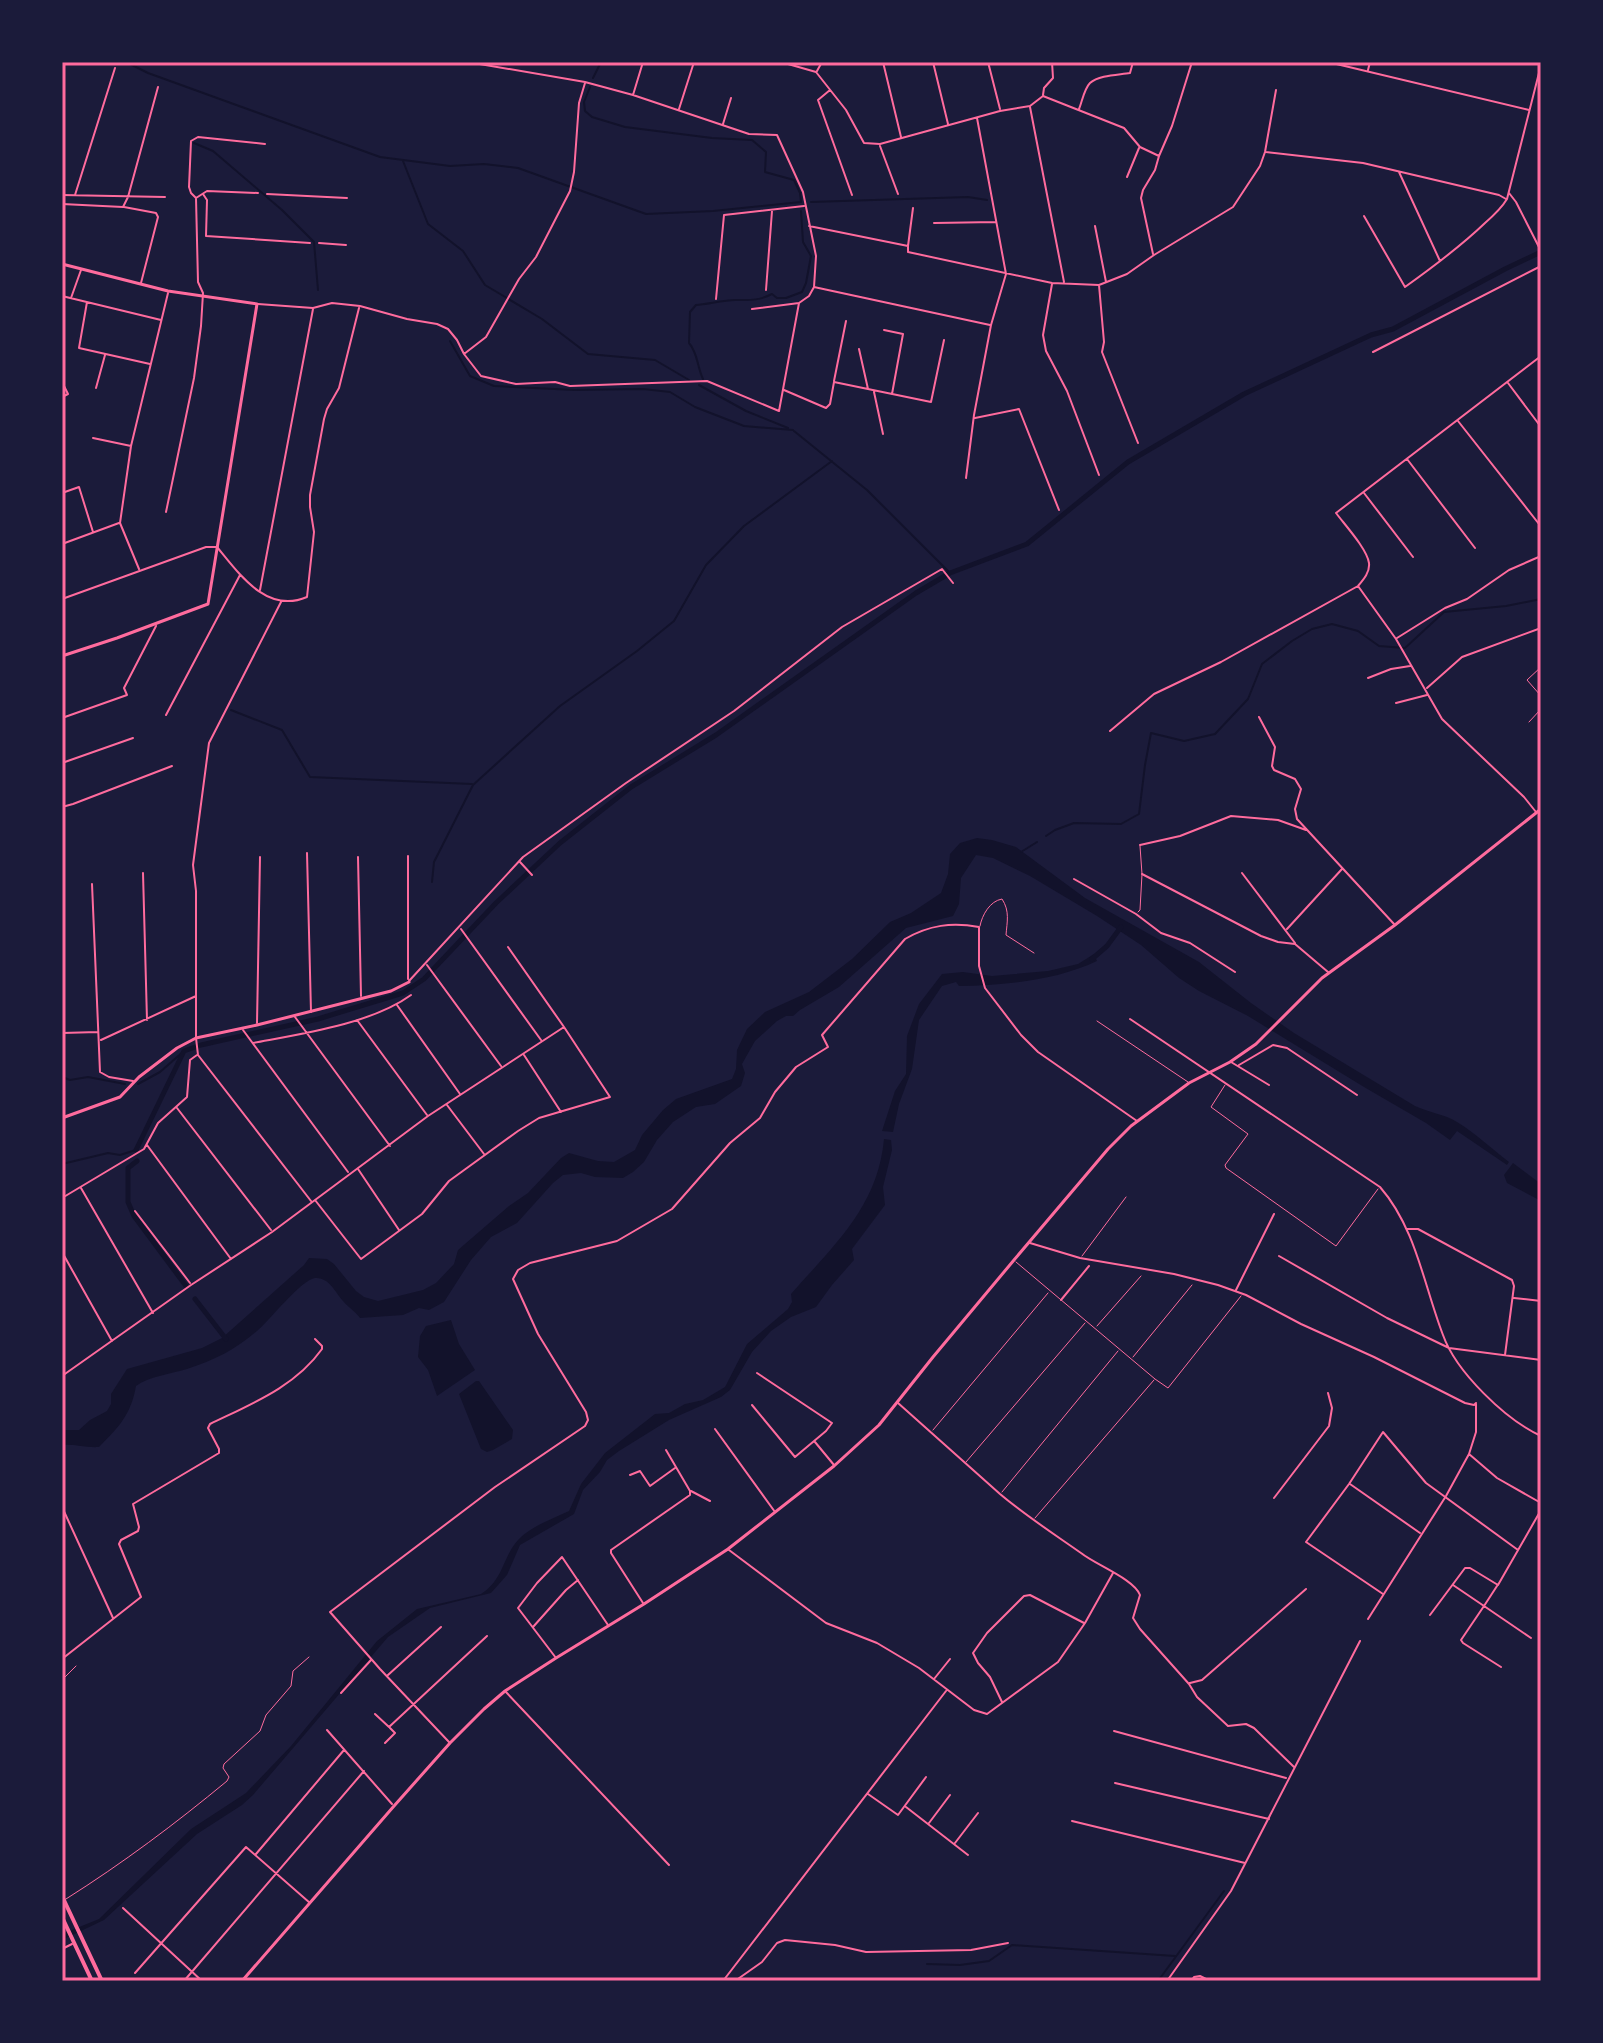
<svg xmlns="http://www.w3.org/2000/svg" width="1603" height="2043" font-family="Mulish,sans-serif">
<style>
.water{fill:#12122b}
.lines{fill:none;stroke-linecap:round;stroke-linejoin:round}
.stream{stroke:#12122b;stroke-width:2}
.canal{stroke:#12122b;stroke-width:5}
.service{stroke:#ff6b9d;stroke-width:1}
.minor{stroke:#ff6b9d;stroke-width:2}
.tertiary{stroke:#ff6b9d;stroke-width:3}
.secondary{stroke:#ff6b9d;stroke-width:3}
.trunk{stroke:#ff6b9d;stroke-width:4}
.neatline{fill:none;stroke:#ff6b9d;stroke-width:3}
</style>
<rect width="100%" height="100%" fill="#1b1b3a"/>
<path class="water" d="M977 838 992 840 1016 847 1085 898 1199 962 1251 1003 1294 1033 1415 1106C1430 1113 1444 1114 1457 1122 1475 1133 1492 1149 1509 1162L1507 1165 1457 1131 1450 1140 1426 1123 1364 1087 1248 1016 1199 991 1179 978 1141 945 1097 916 1030 876 993 858 976 855 961 878 959 904 953 916 906 928 839 987 800 1010 793 1016H786L777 1021 755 1041 742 1064 745 1073 741 1086 715 1104 696 1107 673 1122 657 1140 644 1162 633 1172 623 1178 595 1177 581 1173 563 1175 553 1183 517 1223 491 1237 471 1260 444 1302 429 1310 419 1308 403 1315 360 1318C355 1311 348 1307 343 1301 335 1292 329 1277 315 1278 302 1279 269 1321 257 1331 235 1350 215 1360 187 1369 171 1374 150 1376 136 1386 131 1415 118 1428 99 1447 86 1448 75 1444 62 1445V1430H79L90 1420 107 1411 111 1404V1394L127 1369 202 1348 222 1338 304 1265 309 1258 327 1259 334 1264 356 1291 364 1297 378 1301 423 1290 436 1283 454 1264 458 1250 509 1206 528 1193 561 1158 569 1153 598 1161 614 1162 635 1150 642 1135 663 1110 676 1099 732 1079 736 1069 737 1050 747 1029 765 1012 809 992 852 959 890 922 911 913 941 893 948 874 950 854 960 843Z
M1094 954 1097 961C1055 981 1004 985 959 986L956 982 942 986 919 1020 912 1069 899 1104 893 1132 882 1131 895 1091 906 1074 907 1036 919 1004 942 974 963 972 992 976 1048 971 1078 964Z
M884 1139 891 1140 892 1150 883 1187 885 1205 852 1249 854 1260 832 1285 816 1307 791 1317 771 1331 752 1352 730 1390 721 1397 669 1420 619 1451 607 1460 600 1472 583 1490 574 1514 520 1545 507 1575 491 1593 430 1608 388 1637 253 1795 242 1805 197 1834 104 1920 62 1940V1934L99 1919 191 1829 246 1793 291 1746 377 1641 417 1609 481 1594C504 1579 502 1558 518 1540 531 1526 552 1519 569 1511L581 1484 605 1453 655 1414 669 1413 685 1404 703 1400 725 1387 747 1344 788 1309 792 1302 791 1294C833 1246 878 1207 884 1139Z
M1513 1163 1541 1184V1201L1507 1183 1504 1175Z
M451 1320 459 1344 475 1370 437 1396 428 1370 418 1357 420 1336 426 1326Z
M476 1381H479L513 1430 512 1439 493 1450 487 1452 481 1449 459 1394Z"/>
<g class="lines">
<path class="stream" d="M126 62 148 73 380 157 450 166 484 164 518 168 646 214 713 211 801 202 800 193 794 180 765 172 766 152 752 140 712 138 625 127 592 117 585 111 584 102 590 87
M593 78 601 62
M194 143 213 151 282 210 314 242 318 290
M403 161 428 224 463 251 485 285 542 319 588 354 655 360 689 380
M811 202 968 197 987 200
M450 341 470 376 494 386 575 390 643 389 670 392 695 407 744 426 793 430
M703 379C697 367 698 353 689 343L690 312 696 305C708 304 724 300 735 300 749 300 759 301 772 294L777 298H786L802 292 806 283 811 256 803 242 801 211
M699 385 746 411 788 428
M794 431 867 490 950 573
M231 710 282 730 310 777 472 784
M1046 836 1055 830 1074 823 1121 824 1139 814 1145 765 1151 733 1184 741 1215 734 1248 699 1262 664 1292 641 1312 629 1332 624 1358 631 1379 646 1405 648 1444 612 1506 606 1541 599
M1021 852 1037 842
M432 882 434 862 473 785 560 706 637 651 674 621 706 565 744 526 832 461
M62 1077 70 1080 88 1077 125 1084
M138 1084 160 1072 184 1051
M62 1164 108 1153 120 1155 136 1150
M927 1964 960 1965 989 1961 1012 1945 1175 1956
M1158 1981 1224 1891"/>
<path class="canal" d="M1092 959 1107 946 1121 927
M136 1150 184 1051 201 1045 318 1019 403 993 424 979 496 903 560 843 631 787 716 735 916 593 950 573 1027 544 1128 462 1244 394 1371 335 1393 329 1505 269 1541 252
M137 1161 128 1168V1202L134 1216 186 1286
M195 1299 226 1339"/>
<path class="service" d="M1541 667 1527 680 1541 696
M1529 722 1541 709
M1138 912 1140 910 1142 874 1140 846
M980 926C982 915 990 901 1002 899 1010 911 1007 922 1006 935L1034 953
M1097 1021 1188 1082
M1225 1085 1211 1107 1248 1134 1225 1165 1226 1168 1336 1246 1378 1189
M1082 1256 1126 1197
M1016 1262 1155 1379 1168 1388 1241 1296
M1097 1326 1141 1276
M1133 1357 1192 1285
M933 1430 1048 1293
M966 1462 1085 1323
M1002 1492 1118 1351
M1035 1518 1154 1380
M62 1680 76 1666
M66 1899C123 1863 175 1824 227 1781L229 1777 223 1768 224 1764 260 1731 266 1715 291 1686 293 1671 309 1657"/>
<path class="minor" d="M468 62 585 82 633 95 749 134 777 135 803 192 816 256 814 287 809 296 799 303 752 309
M781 62 816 72 846 110 864 143 880 144 1000 111 1030 106 1043 96 1124 128 1140 147 1159 156
M883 62 901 137
M933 62 948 124
M988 62 1000 109
M1328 62 1529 110
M1368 70 1370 62
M817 71 822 62
M62 72 65 62
M830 90 818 100 852 195
M633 95 643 62
M1043 95 1044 88 1053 78 1052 62
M1030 107 1064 282
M679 109 694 62
M1079 109C1082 102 1084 89 1090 83 1099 75 1118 75 1130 73L1133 62
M723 124 731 98
M880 146 898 194
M1266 152 1363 163 1499 195 1506 199
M1399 172 1440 261
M1127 177 1139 148
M258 193 207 191 196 198 191 193 189 187 191 141 198 137 265 144
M1509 193 1516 202 1541 251
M203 194 207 200 206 236 310 243
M267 194 347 198
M62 195 165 197
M75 195 115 68
M62 204 123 207 128 197 158 87
M124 207 156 213 158 217 141 283
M1364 216 1405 287C1433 267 1460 247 1485 223 1493 216 1501 209 1507 199L1541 65
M934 223 996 222
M809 226 908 246 913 208
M1095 226 1106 282
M319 243 346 245
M908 246V252L1052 283 1099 285 1127 274 1154 255 1233 207 1260 166 1265 152 1276 90
M1153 254 1141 198 1143 190 1155 170 1159 156 1172 126 1192 62
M1052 284 1043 335 1046 351 1067 391 1099 475
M1099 285 1104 342 1102 352 1138 443
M814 287 990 325
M766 290 772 211
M62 296 161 320
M71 298 81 270
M716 299 724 215 804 206
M87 302 79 348 150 364
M258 304 313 308 332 303 360 306 407 319 437 324 448 329 457 340 464 354 481 376 516 384 555 382 570 386 707 381 779 411 799 303
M884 330 903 334 892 394
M859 349 868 389
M1373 352 1541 266
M464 354 486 337 519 279 536 257 570 191 574 172 579 103 585 83
M834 381 846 321
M62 382 68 394 62 397
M1508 383 1541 427
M96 388 105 355
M784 390 826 408 830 404 834 382 931 402 944 340
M874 392 883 434
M975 418 1019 409 1059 510
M1458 421 1539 524
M93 438 131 446
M1407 459 1475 548
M966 478 974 415 991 325 1006 274 977 118
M62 493 79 487 93 532
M1364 493 1413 557
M166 512 194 378 201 326 203 293 198 282 196 198
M62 544 119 523
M139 569 120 523 131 446 168 293
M1358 586 1396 639 1442 719 1524 797 1536 812
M260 590 313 309
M62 599 206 547H217C240 575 267 614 307 597L314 532 310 507V495L324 419 327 409 339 388 359 308
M281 602 209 743 193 865 196 891V1038L198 1055 311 1201
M1397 638 1445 608 1467 599 1509 570 1541 556
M1368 678 1391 669 1410 666
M1427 688 1462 657 1541 628
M1396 703 1427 695
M166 715 240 575
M1259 717 1275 747 1272 766 1274 770 1295 779 1301 789 1295 809 1297 819 1394 924
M62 718 127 695 124 688 156 626
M1110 731 1154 694 1221 662 1358 586C1364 579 1370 572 1369 563 1367 549 1345 525 1336 513L1541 356
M62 763 133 738
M62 807 73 804 172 766
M1140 845 1180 836 1231 816 1278 820 1306 830
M307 853 311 1012
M408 856V979
M358 857 361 996
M520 862 532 875
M143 873 147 1020
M1242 873 1295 943
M1142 874 1261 936 1278 942 1295 944 1328 972
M1074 879 1136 914 1161 933 1190 943 1235 972
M92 884 100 1072 109 1077 133 1081
M461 929 541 1040
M1287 929 1342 869
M427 965 501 1066
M409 981 523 857 626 783 734 711 842 627 942 569 953 583
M397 1005 460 1094
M295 1017 390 1146
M1130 1019 1380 1187C1416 1228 1424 1286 1443 1335 1456 1372 1506 1420 1541 1436
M357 1020 427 1115
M257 1023 260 857
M243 1030 348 1172
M62 1033 98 1032
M101 1040 196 996
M253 1043C301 1034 371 1024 411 995
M524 1055 561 1112
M1231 1062 1269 1085
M1239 1065 1273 1045 1287 1048 1357 1095
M447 1105 484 1154
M177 1108 271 1230
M147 1145 231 1259
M358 1169 399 1230
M81 1188 153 1313
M62 1198 144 1149 158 1123 187 1097 190 1060 197 1055
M315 1200 361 1259 422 1214 449 1181 518 1131 539 1118 610 1097 564 1027 508 947
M135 1211 190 1283
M1407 1229H1418L1512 1280 1514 1286 1505 1355
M1030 1243 1080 1258 1174 1274 1218 1285 1246 1295 1301 1324 1374 1357 1465 1403 1474 1405 1476 1403
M62 1252 112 1341
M1279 1256 1387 1318 1449 1348 1541 1360
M1236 1290 1274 1214
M1514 1298 1541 1301
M1061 1300 1089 1266
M62 1376 191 1285 272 1232 428 1116 564 1027
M898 1403C932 1433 966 1464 1000 1494 1026 1516 1054 1534 1081 1553 1096 1565 1134 1579 1140 1595L1133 1618 1140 1629 1189 1684 1197 1697 1228 1726 1246 1724 1254 1728 1294 1767
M752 1405 795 1457 826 1431 832 1423 757 1373
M715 1429 775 1512
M815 1442 834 1465
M1469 1454 1497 1478 1541 1503
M630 1475 640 1471 650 1486 675 1468
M1350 1484 1420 1533
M691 1491 710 1501
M1274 1498 1329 1426 1332 1408 1328 1393
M62 1507 113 1618
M729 1550 826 1623 877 1643 919 1668 974 1710 987 1714 1058 1662 1085 1623 1113 1573
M1453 1585 1484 1606 1461 1640 1463 1643 1501 1667
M1497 1586 1484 1606 1531 1638
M1383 1594 1306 1542 1349 1484 1383 1432 1426 1483 1518 1550
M643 1603 611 1553V1550L690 1495V1491L666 1450
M1430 1615 1465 1568H1470L1498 1585 1541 1510
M1368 1619 1446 1496 1469 1454 1476 1432V1404
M533 1627 566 1590 578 1580
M556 1658 518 1608 537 1583 562 1557 608 1625
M62 1659 141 1597 119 1544 121 1540 138 1531 139 1527 133 1504 219 1453V1449L208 1428 210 1424C251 1404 295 1387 322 1349V1346L315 1339
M388 1675 441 1627
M934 1679 950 1659
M1190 1683 1202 1680 1306 1589
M505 1691 669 1865
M341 1693 371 1660
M1002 1702 990 1677 978 1663 973 1653 987 1633 1024 1596 1030 1595 1084 1623
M375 1714 389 1727 487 1636
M327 1730 392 1804
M1114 1731 1286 1778
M449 1742 380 1669 330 1612 495 1487 585 1426 588 1420 586 1412 538 1334 513 1279 518 1270 530 1263 617 1241 672 1209 730 1143 760 1118 775 1092 796 1067 828 1047 822 1035 905 939C929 925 952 922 979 927V966L985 988 1021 1035 1038 1052 1137 1121
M385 1743 395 1733 390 1728
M1115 1783 1269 1819
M868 1794 898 1815 926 1777
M906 1807 968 1855
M1072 1821 1245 1863
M929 1823 950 1795
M955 1843 978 1813
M256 1854 344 1750
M123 1908 202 1981
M62 1949 72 1944
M135 1973 246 1847 310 1903
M184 1981 364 1771
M723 1981 946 1691
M735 1981 762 1962 777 1943 785 1940 835 1945 866 1952 971 1950 1008 1943
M1167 1981 1231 1891 1360 1641
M1191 1981 1194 1977 1200 1976 1210 1981"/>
<path class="tertiary" d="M62 264 168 291 257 304 208 604 117 638 62 656
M62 1118 120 1097 139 1077 177 1048 196 1038 257 1025 391 991 409 982"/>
<path class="secondary" d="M242 1981 394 1806 450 1743 484 1709 505 1691 556 1658 644 1604 728 1549 834 1466 879 1425 933 1357 1014 1260 1108 1149 1131 1126 1189 1083 1230 1062 1256 1044 1322 978 1395 925 1541 809"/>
<path class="trunk" d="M62 1896 102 1981
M62 1917 92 1981"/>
</g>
<rect width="1603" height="2043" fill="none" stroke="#1b1b3a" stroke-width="128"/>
<rect x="64" y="64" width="1475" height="1915" class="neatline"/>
</svg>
